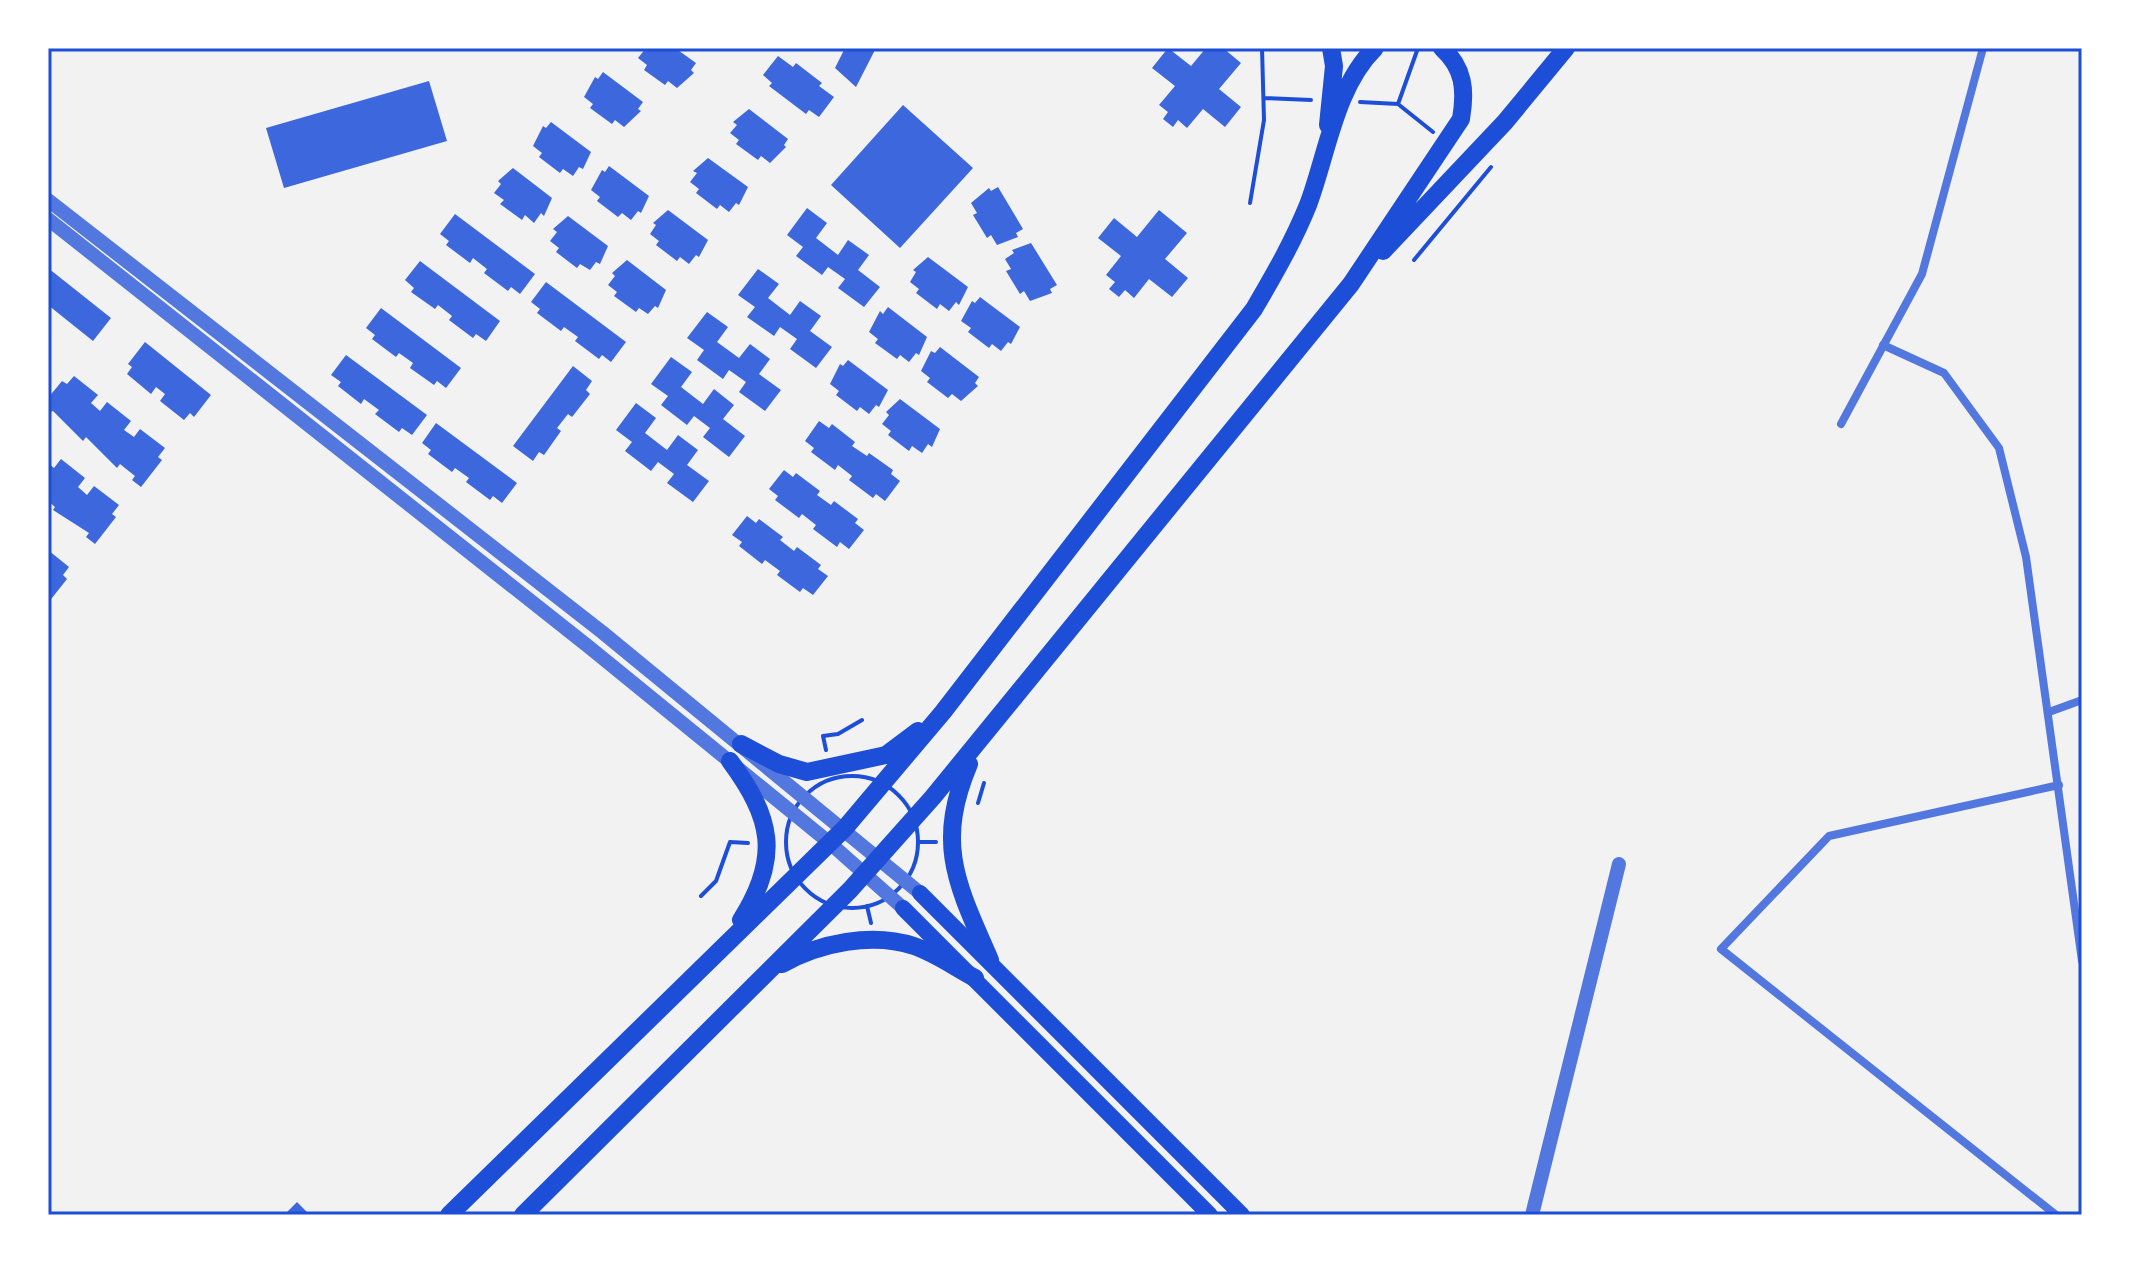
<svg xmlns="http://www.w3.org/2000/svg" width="2130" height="1263" font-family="'Sofia Sans Condensed',sans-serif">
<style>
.building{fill:#3d67dc}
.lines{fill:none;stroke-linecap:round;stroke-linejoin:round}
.path{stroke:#1d4ed8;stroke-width:4}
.minor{stroke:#5277de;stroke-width:8}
.tertiary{stroke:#5277de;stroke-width:14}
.secondary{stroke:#1d4ed8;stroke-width:16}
.primary{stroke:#1d4ed8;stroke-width:18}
.neatline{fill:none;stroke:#1d4ed8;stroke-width:3}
</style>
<rect width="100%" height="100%" fill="#f2f2f2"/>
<path class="building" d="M646 48H675L696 63 691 70 694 73 677 88 668 81 665 85 644 70 647 65 638 58Z
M845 48H876L856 87 835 68Z
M1168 48 1191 66 1206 48H1223L1241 63 1219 89 1241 107 1225 127 1203 109 1187 128 1178 120 1173 127 1163 119 1168 112 1159 105 1175 86 1152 68Z
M778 56 793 67 796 63 822 83 819 86 834 97 819 117 809 110 806 114 769 86 772 83 763 75Z
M603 72 643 102 638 109 641 111 624 127 615 120 612 124 590 108 593 104 584 97 595 77 598 79Z
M429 81 447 141 284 188 266 128Z
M903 105 973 168 900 248 831 185Z
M749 109 788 139 784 145 786 147 770 163 761 156 758 160 736 144 739 140 730 133 737 125 733 122Z
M551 122 591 152 583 169 579 167 573 176 563 169 560 173 539 157 542 153 533 146 543 126 546 128Z
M708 158 748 187 739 205 736 203 729 212 720 205 717 209 696 193 699 189 690 182 697 173 693 171Z
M609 166 649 196 641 213 638 211 631 220 622 213 618 217 597 201 600 197 591 190 602 170 605 172Z
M513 168 552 198 544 216 541 213 534 223 525 215 522 220 500 204 504 200 494 193 501 184 498 181Z
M998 187 1023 229 1016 233 1018 237 997 245 991 235 987 238 973 215 977 213 971 203 989 188 991 191Z
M807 208 827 223 816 238 838 255 848 240 869 255 858 270 880 287 864 307 838 288 845 279 828 267 822 275 796 256 803 247 787 235Z
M668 210 708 240 699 257 696 255 689 264 680 257 677 261 656 245 659 241 650 234 656 225 653 223Z
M1159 210 1187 233 1165 259 1188 278 1172 297 1149 279 1134 298 1125 290 1119 297 1109 289 1115 282 1106 275 1121 256 1098 238 1114 218 1137 237Z
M455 214 535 274 520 294 511 287 508 291 484 273 487 269 473 258 470 263 446 245 449 241 440 234Z
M568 216 608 246 600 264 596 262 590 270 580 264 577 268 556 252 559 248 550 241 557 232 553 229Z
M1031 243 1057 285 1050 289 1052 293 1030 301 1024 291 1020 294 1006 271 1011 269 1005 259 1014 253 1012 250Z
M928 257 968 287 959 305 956 302 949 311 940 304 937 309 916 293 919 289 910 282 916 272 913 270Z
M627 260 666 290 658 308 655 306 648 314 639 308 636 312 614 296 617 292 608 285 615 276 612 273Z
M420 261 500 321 486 341 476 334 473 338 449 320 452 316 438 305 435 309 411 292 414 288 405 280Z
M48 268 111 318 93 341 48 305Z
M758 269 779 284 768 298 790 315 800 301 821 316 810 331 832 347 816 368 790 349 797 339 780 327 774 336 747 317 755 307 738 295Z
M546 282 626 342 611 362 602 355 599 359 575 341 578 337 564 327 561 331 537 313 540 309 531 302Z
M980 297 1020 327 1011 344 1008 342 1001 351 992 344 989 348 968 332 971 328 961 321 972 301 975 303Z
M888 307 927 337 919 355 916 353 909 362 900 355 897 359 875 343 878 339 869 332 880 311 883 314Z
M381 308 461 368 446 388 437 381 434 385 410 368 413 363 399 353 396 357 372 339 375 335 366 328Z
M707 312 728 327 717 342 739 358 750 344 770 359 759 374 781 390 765 411 739 392 746 382 729 370 723 379 697 360 704 350 687 338Z
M145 342 211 395 194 417 190 413 184 420 160 401 165 394 156 387 151 394 127 374 132 367 128 364Z
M940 347 979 377 975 383 978 386 961 401 952 394 948 398 927 382 930 378 921 371 931 351 935 353Z
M346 355 427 415 412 435 402 428 399 432 375 414 379 410 364 399 361 404 338 386 341 382 331 375Z
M671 357 692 372 681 387 703 404 714 389 734 405 723 419 745 436 729 457 703 437 710 428 694 416 687 425 661 405 668 396 651 384Z
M848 360 888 390 879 407 876 405 869 414 860 407 857 411 836 395 839 391 830 384 840 364 843 366Z
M573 366 592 381 586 390 590 394 572 417 568 414 557 428 561 431 544 455 539 452 533 461 513 446Z
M74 376 98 395 91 403 100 411 107 402 131 421 124 430 134 437 140 429 165 448 158 457 162 460 141 487 132 480 135 476 120 464 117 468 86 437 83 441 53 411 48 413V398L62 381 67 384Z
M900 399 940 429 932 447 928 444 922 453 912 446 909 451 888 435 891 431 882 424 889 415 886 412Z
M636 403 656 418 645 433 667 450 678 435 698 450 687 465 709 481 693 502 667 483 674 474 658 462 651 471 625 451 632 442 616 430Z
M819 421 829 428 832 424 855 442 852 446 867 456 869 453 893 470 891 474 900 481 885 501 876 494 873 498 849 480 852 476 838 465 835 470 811 452 814 448 805 441Z
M436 423 517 483 502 503 493 496 490 500 466 482 469 478 455 468 452 472 428 454 431 450 422 443Z
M61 459 85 478 78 487 87 495 94 486 119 505 112 514 116 517 95 544 86 537 89 533 53 510 55 507 48 501V463L54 468Z
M784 470 793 477 796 473 820 491 817 495 831 505 834 501 858 519 855 523 864 530 849 549 840 542 837 547 813 529 816 525 802 514 799 518 775 500 778 496 769 489Z
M747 516 756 523 759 519 783 537 780 540 794 551 797 547 821 565 818 569 828 576 813 595 803 588 800 592 777 575 780 571 765 560 762 564 739 546 742 542 732 535Z
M48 550 69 567 63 575 67 579 48 603Z
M297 1202 310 1215H284Z"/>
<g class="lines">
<path class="path" d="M1265 98 1311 100
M1360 102 1398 104 1433 132
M1398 104 1418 48
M1250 203 1264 120 1262 48
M1414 260 1491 167
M826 750 823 736 838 734 862 720
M786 842a66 66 0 1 1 132 0a66 66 0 1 1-132 0Z
M978 803 984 783
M918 842H936
M701 896 716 881 730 842 748 843
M867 906 871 923"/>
<path class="minor" d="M1883 345 1944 373 1999 448 2026 557 2082 961
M1841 424 1922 274 1983 48
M2049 712 2082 700
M2056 1215 1721 949 1829 836 2059 785"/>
<path class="tertiary" d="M48 200 602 632 920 893
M48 219 589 647 831 844 903 908
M1532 1215 1619 864"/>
<path class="secondary" d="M920 893 1242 1215
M903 908 1210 1215"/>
<path class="primary" d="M1328 125 1334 66 1331 48
M1383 251 1505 122 1566 48
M741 744 779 764 807 772 886 755 918 731
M730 761C772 818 781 857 741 920
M969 764C935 845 957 884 990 960
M782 964C820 943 872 932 914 946 935 953 956 968 975 978
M449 1215 845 828 943 712 1254 309C1274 275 1293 242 1308 205 1327 155 1335 87 1375 48
M523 1215 850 890 933 797 1351 284 1461 119C1466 90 1464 68 1442 48"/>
</g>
<rect width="2130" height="1263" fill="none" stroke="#ffffff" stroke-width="100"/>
<rect x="50" y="50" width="2030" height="1163" class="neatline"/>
</svg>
